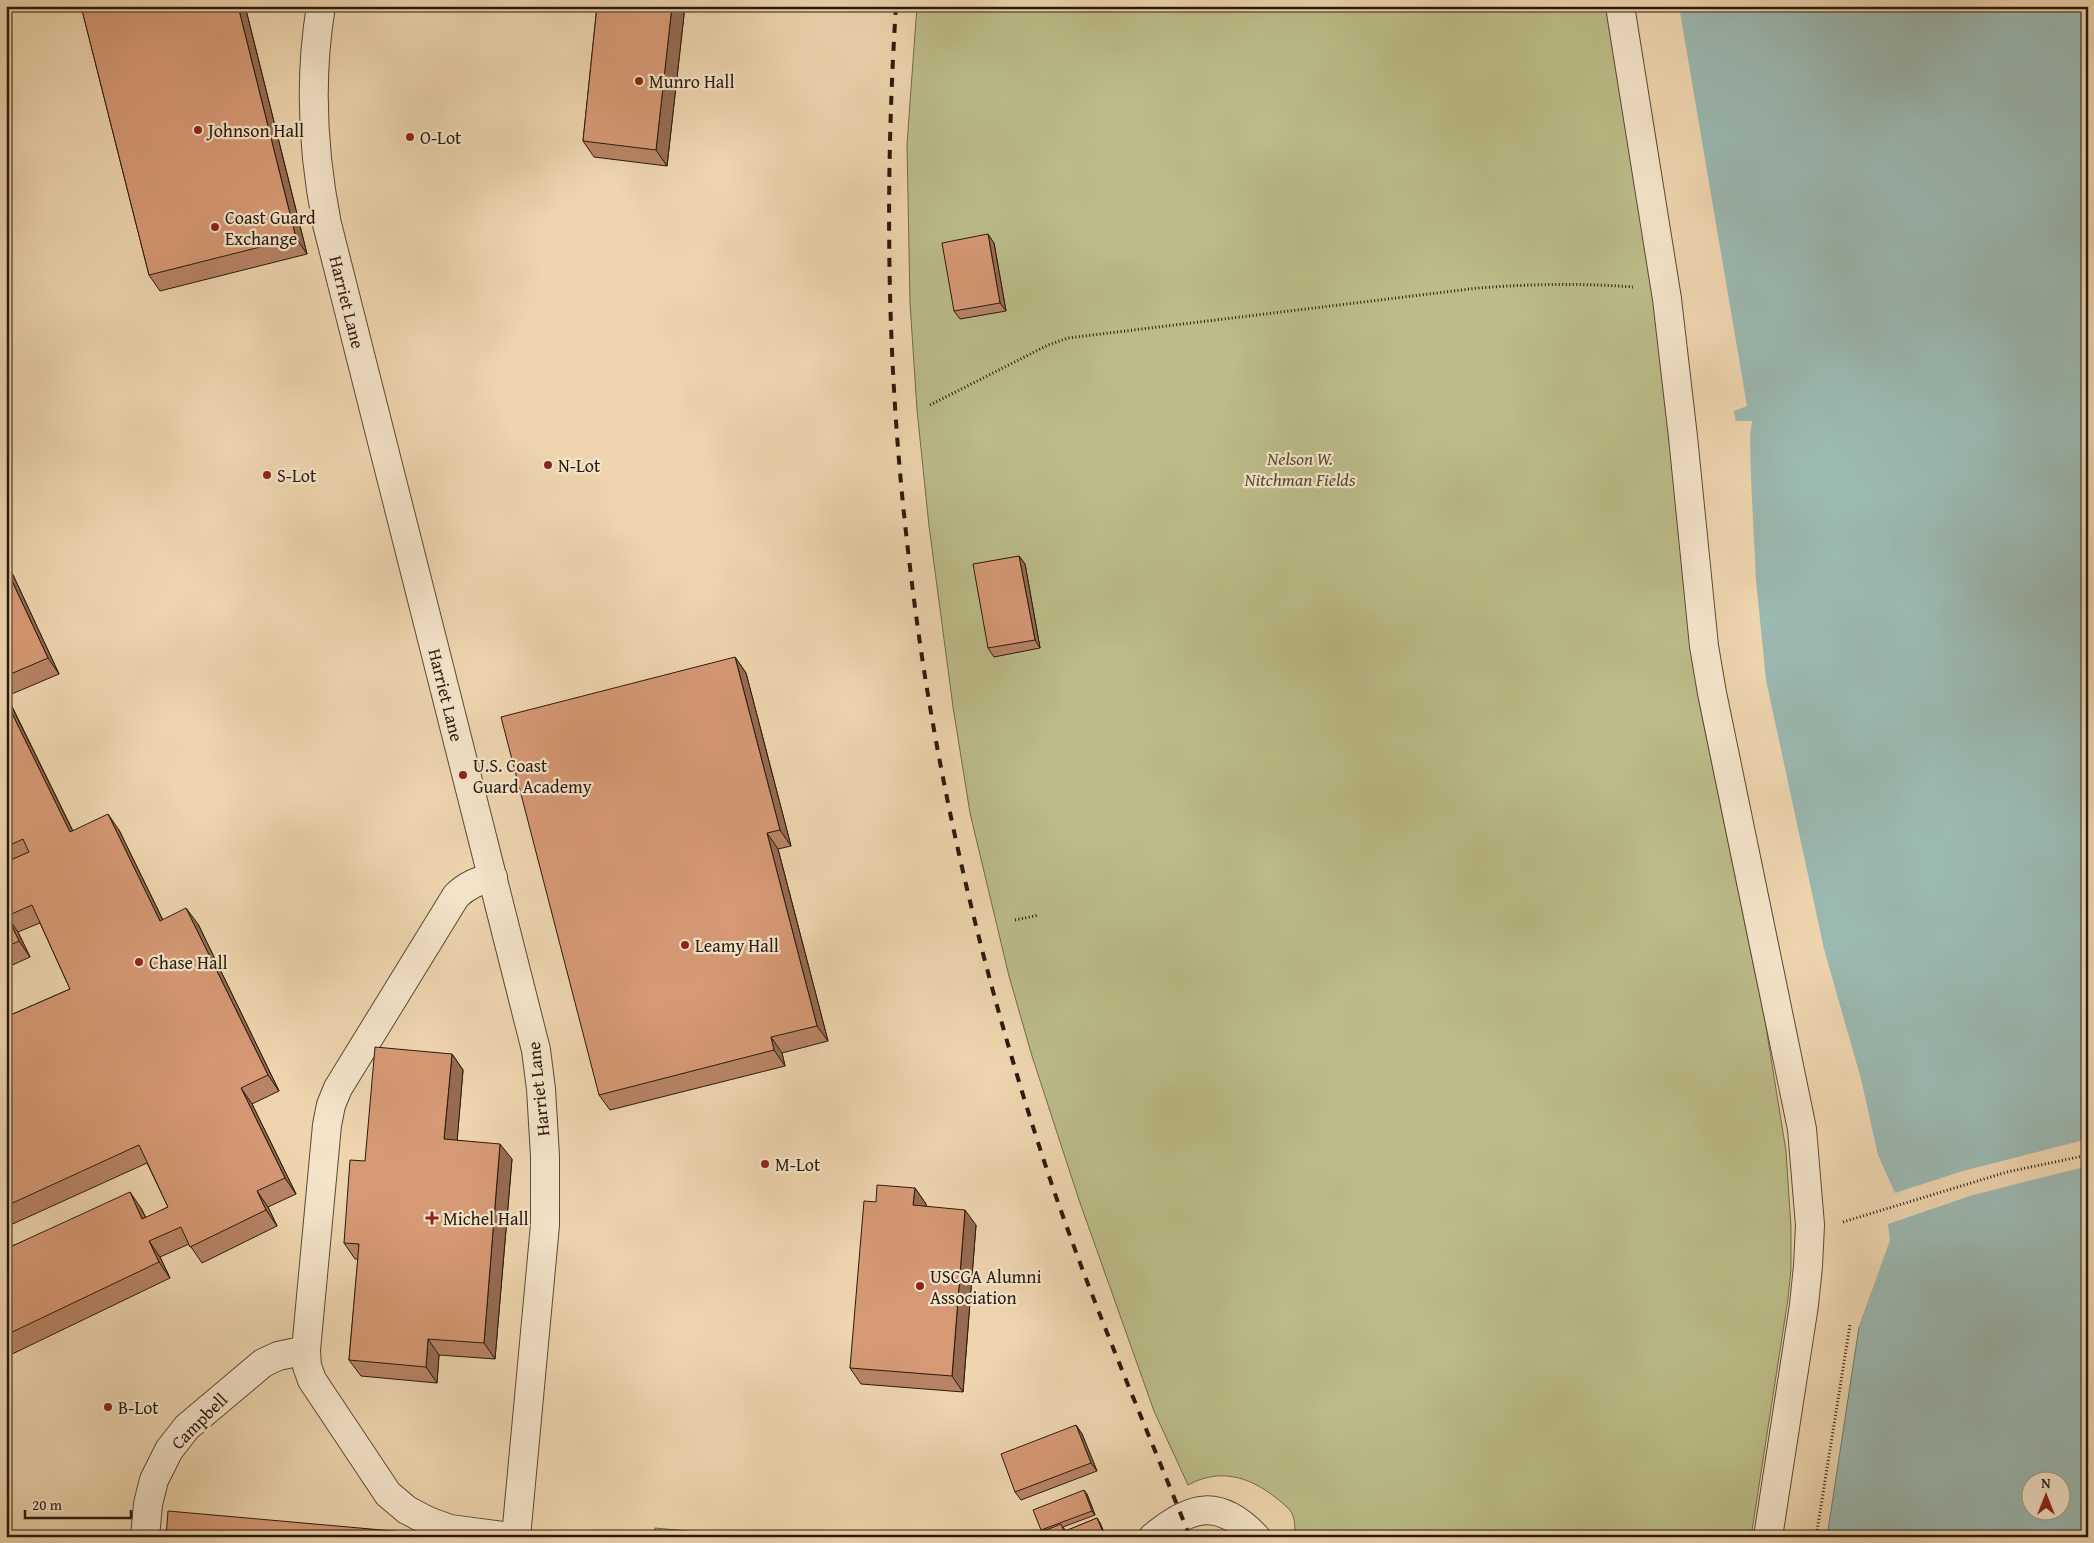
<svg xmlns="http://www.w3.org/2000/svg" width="2094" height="1543" font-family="'Gentium Book Plus',serif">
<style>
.green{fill:#bbbc88;stroke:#726b4a}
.water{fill:#9bb8b1;stroke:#6e796f;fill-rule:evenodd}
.pier{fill:#eed5ae}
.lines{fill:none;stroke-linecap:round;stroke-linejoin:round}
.minor-casing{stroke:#5b4935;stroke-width:30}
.path{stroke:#2a1a0d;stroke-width:3;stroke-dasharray:1 2.5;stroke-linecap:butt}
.minor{stroke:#f4e4ca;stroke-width:28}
.rail{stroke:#2a1a0d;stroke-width:4;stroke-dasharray:9 9;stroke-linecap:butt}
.wall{fill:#b88465;stroke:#2a1a0d}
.shaded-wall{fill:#966b52;stroke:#2a1a0d}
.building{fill:#d69975;stroke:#2a1a0d}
.poi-dot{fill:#8f2418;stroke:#f4e4ca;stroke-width:2}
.labels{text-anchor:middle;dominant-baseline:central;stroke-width:4.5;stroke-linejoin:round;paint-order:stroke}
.poi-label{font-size:18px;fill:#2a1a0d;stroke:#f4e4ca;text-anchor:start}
.street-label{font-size:18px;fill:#2a1a0d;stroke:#f4e4ca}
.park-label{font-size:18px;font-style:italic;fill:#564b32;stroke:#f4e4ca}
</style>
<rect width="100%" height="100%" fill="#eed5ae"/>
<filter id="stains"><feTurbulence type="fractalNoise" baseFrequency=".004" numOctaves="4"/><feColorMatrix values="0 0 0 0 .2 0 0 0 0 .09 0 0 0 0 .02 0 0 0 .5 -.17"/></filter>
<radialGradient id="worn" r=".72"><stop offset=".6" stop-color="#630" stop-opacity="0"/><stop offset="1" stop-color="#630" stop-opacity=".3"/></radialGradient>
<path class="green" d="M917 6H1610L1654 289 1699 701 1765 1021 1786 1151 1791 1228V1269L1788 1299 1751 1537H1295C1295 1529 1295 1520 1292 1513 1288 1507 1281 1502 1275 1497 1248 1476 1219 1468 1188 1485L1154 1411 1079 1200 1032 1056 1009 976 970 813 953 707 929 526 917 410 910 303 907 144Z
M655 1528 754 1537H655Z"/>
<path class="water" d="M1669 6H2088V1537H1827L1859 1327 1871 1292 1884 1226 1766 752 1734 411ZM2032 1480H2062V1510H2032Z"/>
<path class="pier" d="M1667 6H1679L1747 406 1734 411 1736 421H1752L1750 436 1751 478 1756 580 1766 680 1824 949 1861 1079 1878 1155 1895 1193 1963 1171 2088 1139V1166L1973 1195 1888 1224 1890 1240 1859 1327H1857L1869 1291 1878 1246 1881 1226 1880 1216 1811 965 1763 752 1746 644 1734 483V422L1726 396Z"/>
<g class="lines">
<defs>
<path id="minor" d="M321 6C309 78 313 154 327 224L536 1050 541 1089 545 1156V1225L516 1537
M1620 6 1667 299 1683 437 1704 646 1712 693 1802 1129 1810 1225 1808 1266 1804 1305 1768 1537
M493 877C478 881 467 885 456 896L338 1088 331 1105 327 1125 306 1350 307 1366 312 1380 388 1494 407 1510 428 1521 450 1529 511 1537
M145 1537 148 1504 154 1480 169 1450 187 1427 263 1363 278 1356 306 1350
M1153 1537C1191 1505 1219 1498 1256 1537"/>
</defs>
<use href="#minor" class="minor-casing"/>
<path class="path" d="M930 405 1048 345 1068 338 1478 288C1530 284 1581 283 1633 287
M1015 920 1039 915
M1843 1222 2007 1172 2088 1155
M1816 1537 1850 1325"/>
<use href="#minor" class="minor"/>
<path class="rail" d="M896 6C884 193 887 381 910 567 934 774 983 978 1049 1176 1090 1298 1142 1417 1190 1537"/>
</g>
<path class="wall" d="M81 6H245L307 254 160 291 149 275Z
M597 6H685L667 166 594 157 583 141Z
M994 243 1006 311 960 319 954 311Z
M1019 556 1025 564 1040 648 994 657 988 648Z
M6 565 13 575 59 674 7 696 73 831 119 830 163 920 198 924 279 1091 252 1104 296 1194 268 1207 277 1226 202 1263 189 1244 160 1257 170 1278 6 1357V1236L11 1246 141 1208 146 1218 168 1207 147 1163 6 1227V1017L70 989 40 923 18 932 30 957 6 968Z
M735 657 746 673 791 846 778 849 828 1041 782 1053 785 1066 610 1110 599 1095Z
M452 1054 463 1070 457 1140 512 1159 495 1359 439 1355 437 1383 361 1376 349 1360 358 1259H355L344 1243 365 1161Z
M915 1188 926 1204V1206L976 1225 963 1392 861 1384 850 1368 876 1202Z
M1076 1425 1082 1434 1097 1471 1021 1500 1015 1492Z
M1087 1494 1095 1515 1063 1527 1066 1531 1097 1518 1100 1523 1106 1537 1042 1532 1041 1530Z"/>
<path class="shaded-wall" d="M238 6H245L307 254 296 238Z
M672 6H685L667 166 656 150Z
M988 234 994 243 1006 311 1000 303Z
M1019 556 1025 564 1040 648 1035 640Z
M6 565 13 575 59 674 48 658 6 568Z
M735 657 746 673 791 846 780 830Z
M6 695 81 848 70 832 6 701Z
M108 814 119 830 171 937 160 921Z
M767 833 778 849 828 1041 817 1026Z
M186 908 198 924 279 1091 268 1075Z
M7 916 18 932 30 957 19 941Z
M771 1037 782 1053 785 1066 774 1050Z
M452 1054 463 1070 456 1155 444 1139Z
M241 1088 252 1104 296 1194 285 1178Z
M500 1144 512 1159 495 1359 484 1343Z
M915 1188 926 1204 924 1221 913 1205Z
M257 1191 268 1207 277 1226 266 1210Z
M130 1192 141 1208 154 1235 142 1219Z
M965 1210 976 1225 963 1392 952 1376Z
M6 1236 19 1264 8 1248 6 1243Z
M149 1241 160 1257 170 1278 159 1262Z
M428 1339 439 1355 437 1383 426 1367Z
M1076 1425 1082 1434 1097 1471 1091 1463Z
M1084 1490 1087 1494 1095 1515 1092 1511Z
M1097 1518 1100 1523 1106 1537H1105Z"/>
<path class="building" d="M81 6H238L296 238 149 275Z
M597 6H672L656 150 583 141Z
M988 234 1000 303 954 311 942 243Z
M1019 556 1035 640 988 648 973 564Z
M6 568 48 658 6 676Z
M735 657 780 830 767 833 817 1026 771 1037 774 1050 599 1095 501 717Z
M6 701 70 832 108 814 160 921 186 908 268 1075 241 1088 285 1178 257 1191 266 1210 190 1247 181 1227 149 1241 159 1262 6 1335V1243L8 1248 130 1192 142 1219 168 1207 139 1145 6 1206V1017L70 989 32 905 7 916 19 941 6 947V862L29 852 23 839 6 847Z
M375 1047 452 1054 444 1139 500 1144 484 1343 428 1339 426 1367 349 1360 359 1244 344 1243 350 1160 365 1161Z
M877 1185 915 1188 913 1205 965 1210 952 1376 850 1368 864 1201 876 1202Z
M1076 1425 1091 1463 1015 1492 1001 1454Z
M1084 1490 1092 1511 1041 1530 1033 1510Z
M168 1511 427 1534 426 1537H166Z
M1097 1518 1105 1537H1067L1065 1531Z
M1061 1524 1066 1537H1029Z"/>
<g class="poi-dot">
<circle cx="639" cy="81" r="5"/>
<circle cx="198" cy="130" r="5"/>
<circle cx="410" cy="137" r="5"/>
<circle cx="215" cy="227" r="5"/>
<circle cx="548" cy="465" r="5"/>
<circle cx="267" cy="475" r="5"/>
<circle cx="463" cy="775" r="5"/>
<circle cx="685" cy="945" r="5"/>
<circle cx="139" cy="962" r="5"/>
<circle cx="765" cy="1164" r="5"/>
<path d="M429.5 1210.5h5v5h5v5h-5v5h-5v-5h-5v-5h5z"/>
<circle cx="920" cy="1286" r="5"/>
<circle cx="108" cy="1407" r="5"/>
</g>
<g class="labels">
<g class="poi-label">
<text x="649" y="81">Munro Hall</text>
<text x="208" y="130">Johnson Hall</text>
<text x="420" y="137">O-Lot</text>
<text x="225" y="217">Coast Guard<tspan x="225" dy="21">Exchange</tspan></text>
<text x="558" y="465">N-Lot</text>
<text x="277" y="475">S-Lot</text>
<text x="473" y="765">U.S. Coast<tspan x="473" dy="21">Guard Academy</tspan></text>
<text x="695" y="945">Leamy Hall</text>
<text x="149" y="962">Chase Hall</text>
<text x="775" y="1164">M-Lot</text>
<text x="443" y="1218">Michel Hall</text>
<text x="930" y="1276">USCGA Alumni<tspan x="930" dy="21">Association</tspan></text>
<text x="118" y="1407">B-Lot</text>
</g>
<g class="street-label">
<text transform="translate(347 302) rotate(76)">Harriet Lane</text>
<text transform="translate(446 695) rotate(76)">Harriet Lane</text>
<text transform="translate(538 1089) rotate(-96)">Harriet Lane</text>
<text transform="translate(199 1421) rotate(-45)">Campbell</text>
</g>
<g class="park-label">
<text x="1300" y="458">Nelson W.<tspan x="1300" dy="21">Nitchman Fields</tspan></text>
</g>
</g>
<rect width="2094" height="1543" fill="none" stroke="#eed5ae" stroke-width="25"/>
<rect x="8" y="8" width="2079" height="1528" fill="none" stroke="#2a1a0d" stroke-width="2.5"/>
<rect x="12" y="12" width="2069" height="1518" fill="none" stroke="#2a1a0d"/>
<g transform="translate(2046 1496)"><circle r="24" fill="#f4e4ca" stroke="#a3937e"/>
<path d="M0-4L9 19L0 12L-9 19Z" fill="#8f2418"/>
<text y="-8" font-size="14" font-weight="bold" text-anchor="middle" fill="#2a1a0d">N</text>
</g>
<path d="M25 1510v8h106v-8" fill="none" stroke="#2a1a0d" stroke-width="2.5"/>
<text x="32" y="1510" font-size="15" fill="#2a1a0d" stroke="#f4e4ca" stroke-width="4" paint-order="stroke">20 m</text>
<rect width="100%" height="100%" filter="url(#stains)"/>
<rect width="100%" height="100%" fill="url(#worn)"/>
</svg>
